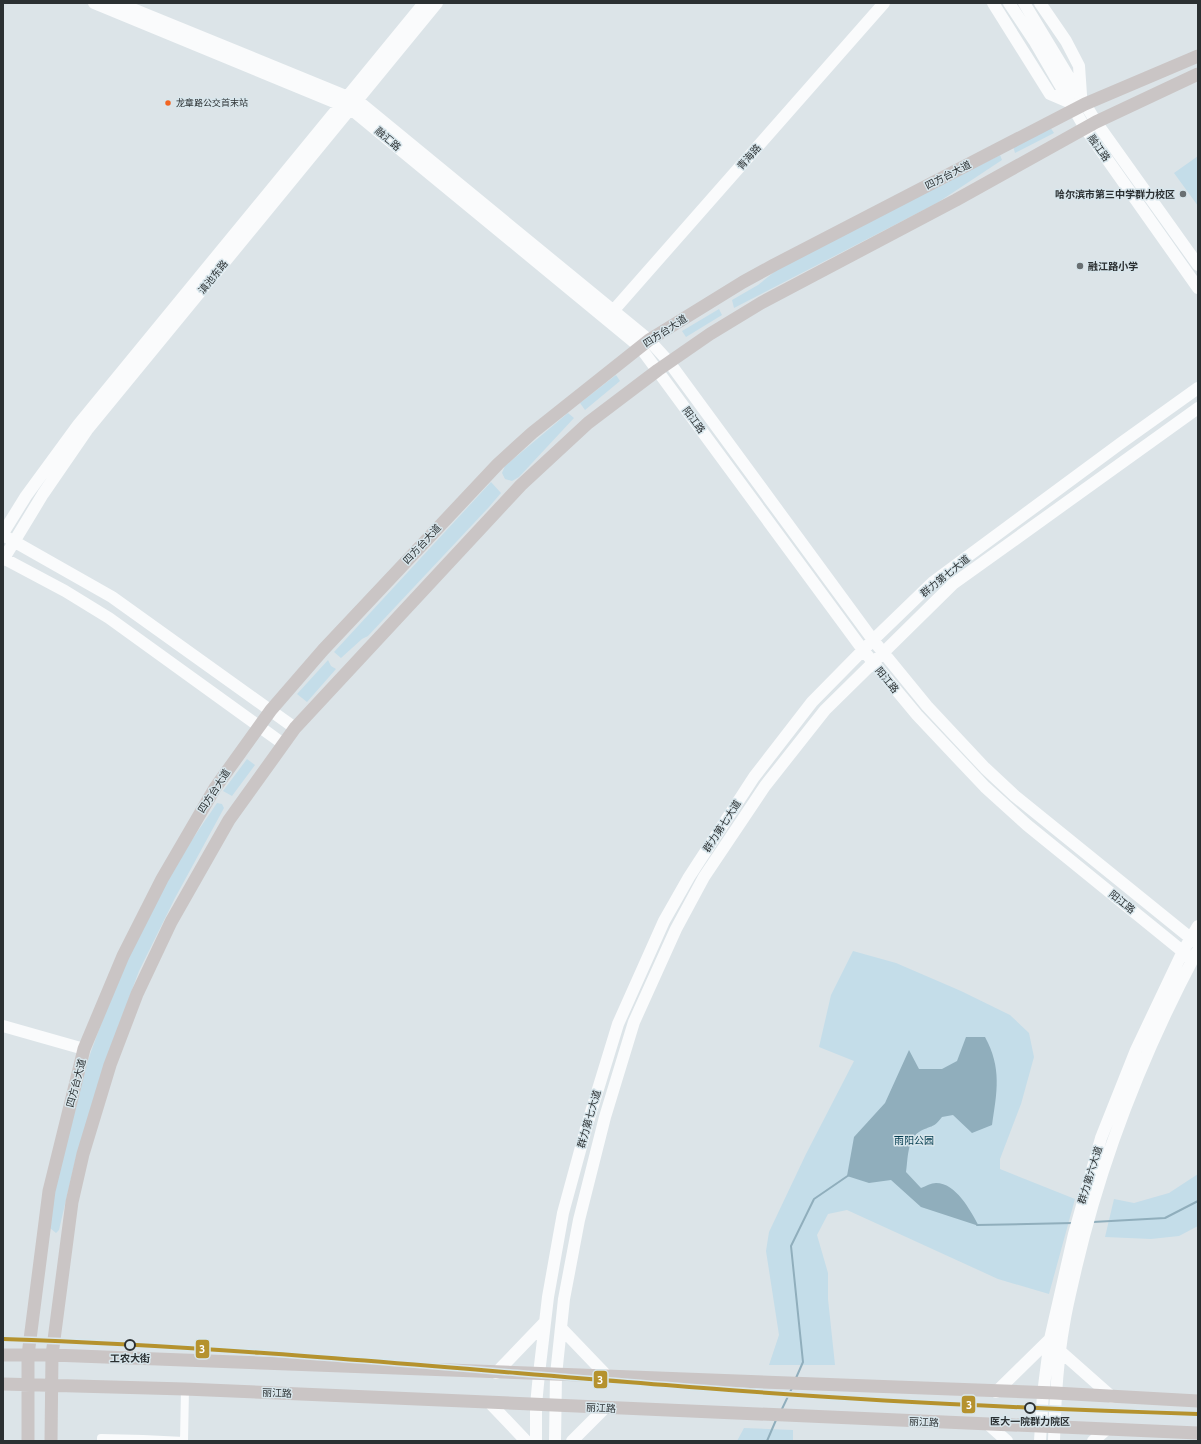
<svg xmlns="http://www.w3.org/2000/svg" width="1201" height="1444" font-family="Ubuntu,'Noto Sans SC',sans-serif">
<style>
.green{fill:#c4dde9}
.water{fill:#90aebc}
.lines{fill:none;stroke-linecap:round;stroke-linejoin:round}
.stream{stroke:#90aebc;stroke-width:2}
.street{stroke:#fafbfc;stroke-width:8}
.secondary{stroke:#fafbfc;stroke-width:12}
.primary{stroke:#cac5c5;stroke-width:13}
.metro-1-casing{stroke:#d8e6ec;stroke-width:7}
.metro-1{stroke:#b5922e;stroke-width:4}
.bus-dot{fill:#f26522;stroke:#d8e6ec;stroke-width:1.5}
.poi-dot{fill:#696f72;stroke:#d8e6ec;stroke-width:1.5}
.stop-dot{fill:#d8e6ec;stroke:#2b3032;stroke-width:2}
.labels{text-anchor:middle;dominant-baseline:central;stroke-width:3;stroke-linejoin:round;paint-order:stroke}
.bus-label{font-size:9px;fill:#2b3032;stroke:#d8e6ec;text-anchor:start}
.street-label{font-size:10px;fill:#2b3032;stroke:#d8e6ec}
.poi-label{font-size:10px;font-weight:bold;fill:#2b3032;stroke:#d8e6ec;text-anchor:end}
.park-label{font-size:10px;fill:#003a4d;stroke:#d8e6ec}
.stop-label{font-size:10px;font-weight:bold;fill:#2b3032;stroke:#d8e6ec}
.line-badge{stroke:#d8e6ec;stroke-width:1.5}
.badge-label{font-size:11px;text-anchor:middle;font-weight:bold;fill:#fff}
</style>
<rect width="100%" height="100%" fill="#dce4e8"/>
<path class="green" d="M1050 127 1054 133 1015 153 1013 146Z
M1000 155 1002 160 937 203 734 308 732 300 758 285 779 268Z
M1198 156V206L1174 173Z
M719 309 722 315 686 337 682 331Z
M616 375 620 381 585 410 580 403Z
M568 413 574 418 519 477 512 481 505 479 502 473 505 466Z
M491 482 501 493 489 507 368 636 362 639 341 658 334 652Z
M328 660 331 666 336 669 307 702 297 694Z
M247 759 255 765 232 796 223 791Z
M217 803 222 804 224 808 175 898 139 971 103 1068 76 1157 59 1230 56 1233 50 1228C53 1207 55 1184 59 1162 82 1062 121 964 171 875 184 850 201 827 217 803Z
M853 951 896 963 961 991 1010 1015 1029 1033 1034 1057 1021 1104 1000 1159V1169L1075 1199 1049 1294 998 1279 847 1210 828 1214 817 1235 828 1273V1299L835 1365H769L779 1335 766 1251 769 1232 806 1154 854 1061 819 1047 831 995Z
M1198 1174V1226L1179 1236 1151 1239 1105 1237 1114 1199 1134 1203 1169 1193Z
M744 1428 793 1430V1441H737Z"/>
<path class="water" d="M966 1037H985C1002 1068 997 1092 992 1125L972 1133 953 1115 942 1117C933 1129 931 1125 919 1132 907 1140 908 1159 906 1172L921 1188C926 1186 931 1183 936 1183 956 1183 970 1210 979 1226L921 1207 891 1180 869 1183 847 1176 854 1137 885 1103 909 1050 919 1069H942L957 1061Z"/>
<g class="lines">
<path class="stream" d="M1093 1222 1165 1218 1198 1201
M977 1225 1073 1223
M796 1378 803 1362 791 1246 814 1199 849 1175
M781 1411 792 1388
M767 1441 776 1420"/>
<path class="street" d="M101 1441V1438L143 1439
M143 1441V1439L184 1441
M184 1441 185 1389"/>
<path class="secondary" d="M94 3 351 109 640 347 863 650 917 715 985 787 1027 825 1192 959
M118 3 358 101 649 340 669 362 873 640 927 706 985 768 1015 796 1198 944
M993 3 1050 94 1071 103
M1009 3 1035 42 1085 128 1198 288
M1024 3 1096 122 1198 265
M1040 3 1066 41 1079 66 1081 95
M613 311 884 3
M3 533 26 496 78 425 424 3
M8 538 112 597 295 728
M3 558 65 591 109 618 282 743
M3 560 43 494 87 430 437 3
M3 1026 84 1049
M561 1328 608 1377
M1060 1351 1112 1397
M496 1373 545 1322
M996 1392 1050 1339
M489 1402 526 1441
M989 1425 1007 1441
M536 1441V1405L539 1374 548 1297 563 1213 587 1125 618 1024 664 921 689 877 754 777 812 702 873 640 933 582 1121 443 1198 388
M555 1441 556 1375 564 1299 579 1220 605 1117 634 1022 676 929 704 877 765 786 825 710 953 584 1198 408
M572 1441 605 1408
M1040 1441 1043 1394 1050 1339 1074 1234 1101 1138 1136 1050 1183 951 1198 926
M1054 1441C1055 1402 1057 1363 1064 1324 1067 1305 1072 1286 1076 1268 1102 1157 1143 1053 1196 953
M1093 1441 1106 1430"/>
<path class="primary" d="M3 1355H52L1055 1393 1198 1401
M3 1384 185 1389 1198 1433
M28 1441V1355L49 1191 84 1049 123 956 162 879 215 788 271 710 323 650 498 464 532 433 649 340 743 282 774 265 1085 104 1198 56
M51 1441 52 1355 72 1202 83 1154 110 1065 137 994 171 922 229 820 295 728 521 485 588 423 658 370 710 334 761 303 956 200 1096 122 1198 74"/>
<defs>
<path id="metro-1" d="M3 1339C246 1347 487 1372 729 1390 885 1402 1042 1409 1198 1414"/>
</defs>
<use href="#metro-1" class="metro-1-casing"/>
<use href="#metro-1" class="metro-1"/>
</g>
<circle class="bus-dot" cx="168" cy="103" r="3.5"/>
<g class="poi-dot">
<circle cx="1183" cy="194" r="4"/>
<circle cx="1080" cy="266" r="4"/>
</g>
<g class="stop-dot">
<circle cx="130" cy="1345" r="5"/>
<circle cx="1030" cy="1408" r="5"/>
</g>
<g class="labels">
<g class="bus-label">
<text x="176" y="103">龙章路公交首末站</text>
</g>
<g class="street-label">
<text transform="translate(388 139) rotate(40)">融汇路</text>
<text transform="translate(1099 148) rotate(55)">融江路</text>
<text transform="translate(749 157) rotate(-49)">青海路</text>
<text transform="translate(948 175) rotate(-27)">四方台大道</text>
<text transform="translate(213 277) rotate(-51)">滇池东路</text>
<text transform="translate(665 331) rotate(-33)">四方台大道</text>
<text transform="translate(694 420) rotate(54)">阳江路</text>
<text transform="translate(422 544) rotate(-47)">四方台大道</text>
<text transform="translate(945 576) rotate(-39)">群力第七大道</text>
<text transform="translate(887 680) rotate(51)">阳江路</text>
<text transform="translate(214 791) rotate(-57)">四方台大道</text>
<text transform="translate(722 826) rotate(-57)">群力第七大道</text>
<text transform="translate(1122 902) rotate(39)">阳江路</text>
<text transform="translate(76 1083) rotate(-75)">四方台大道</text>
<text transform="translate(589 1119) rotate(-74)">群力第七大道</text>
<text transform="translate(1090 1175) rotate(-73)">群力第六大道</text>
<text transform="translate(277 1393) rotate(2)">丽江路</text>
<text transform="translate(601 1408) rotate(3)">丽江路</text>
<text transform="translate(924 1422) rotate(3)">丽江路</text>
</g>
<g class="poi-label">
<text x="1175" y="194">哈尔滨市第三中学群力校区</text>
<text x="1088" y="266" text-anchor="start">融江路小学</text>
</g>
<g class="park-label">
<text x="914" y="1140">雨阳公园</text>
</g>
<g class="stop-label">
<text x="130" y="1358">工农大街</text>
<text x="1030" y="1421">医大一院群力院区</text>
</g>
</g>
<g class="line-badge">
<rect x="195" y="1339" width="15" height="20" rx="4" fill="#b5922e"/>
<rect x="593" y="1370" width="15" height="19" rx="4" fill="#b5922e"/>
<rect x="961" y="1395" width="15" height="19" rx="4" fill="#b5922e"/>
</g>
<g class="badge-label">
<text x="202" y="1353">3</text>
<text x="600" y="1384">3</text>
<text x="969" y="1409">3</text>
</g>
<rect width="1201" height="1444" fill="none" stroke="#2b3032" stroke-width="8"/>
</svg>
